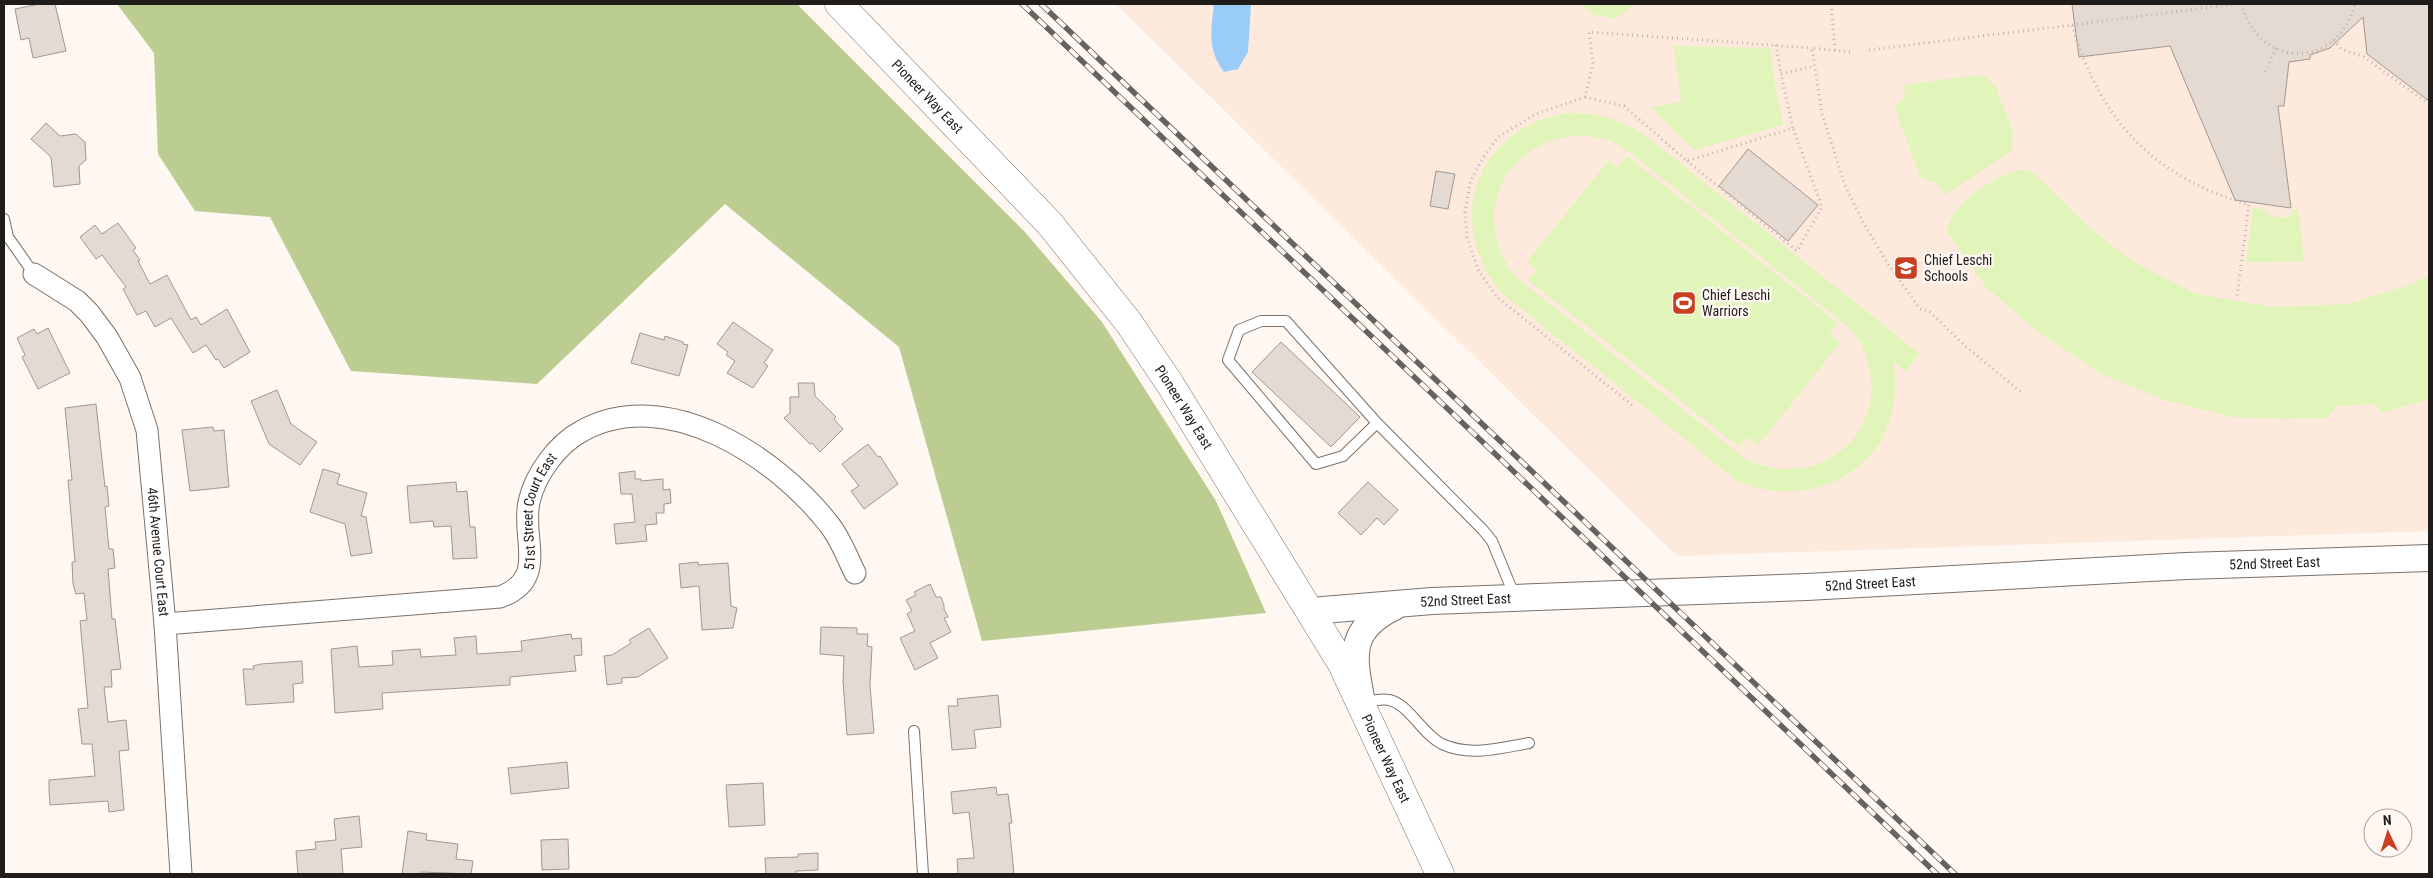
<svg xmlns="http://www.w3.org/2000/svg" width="2433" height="878" font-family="'Roboto Condensed',sans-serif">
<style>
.built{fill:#fdeadd}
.green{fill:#e1f4b9;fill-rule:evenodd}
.forest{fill:#bbcd91}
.water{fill:#99ccf9}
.building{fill:#e5dad1;stroke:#a2978f}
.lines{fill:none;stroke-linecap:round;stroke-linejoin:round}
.service-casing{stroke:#7b7169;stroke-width:12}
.minor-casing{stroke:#7b7169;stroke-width:23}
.tertiary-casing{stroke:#7b7169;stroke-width:28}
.secondary-casing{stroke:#7b7169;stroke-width:29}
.path{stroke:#bbb5b0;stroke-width:3;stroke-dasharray:1 4;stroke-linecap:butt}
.service{stroke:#fff;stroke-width:10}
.minor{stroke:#fff;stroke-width:21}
.tertiary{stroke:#fff;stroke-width:26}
.secondary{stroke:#fff;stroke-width:28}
.rail-casing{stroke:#67625e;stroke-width:5.5}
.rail{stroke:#fef7f2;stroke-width:4;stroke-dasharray:11;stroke-linecap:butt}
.labels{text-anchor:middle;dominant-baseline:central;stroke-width:5;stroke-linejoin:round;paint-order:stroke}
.street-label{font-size:14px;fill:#201c19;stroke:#fef7f2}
.poi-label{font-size:14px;fill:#201c19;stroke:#fef7f2;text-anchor:start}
</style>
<rect width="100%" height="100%" fill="#fef7f2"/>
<path class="built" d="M1116 4H2429V531L1677 556Z"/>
<path class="green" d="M1582 4H1635L1616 19 1591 14Z
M1674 46 1770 48 1774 79 1783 125 1694 150 1650 107 1681 102Z
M1976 75 1988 78 1995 86 2013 131 2011 151 1945 195 1936 181 1929 182 1920 176 1896 112V106L1905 96 1904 85Z
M1566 113C1597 112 1620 119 1646 136L1920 354 1906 371 1893 361C1910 457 1822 518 1736 480L1500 292C1444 220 1475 130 1566 113ZM1583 135 1609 140 1632 154 1852 330C1908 408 1835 498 1747 460L1516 277C1467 215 1505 139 1583 135Z
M1627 156 1838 323 1829 334 1840 343 1758 446 1747 437 1739 447 1528 280 1536 270 1527 262 1609 160 1618 167Z
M2023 169 2036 175 2090 228 2134 262 2197 294 2273 307 2348 304 2407 286 2429 276V399L2381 413 2376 404 2337 406 2327 418 2282 419 2233 417 2164 400 2101 374 2034 329 1986 287 1947 232C1949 203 1996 175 2023 169Z
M2253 207 2266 211 2271 216 2290 218 2291 210 2298 209 2304 261 2246 263Z"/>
<path class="forest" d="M117 4H797L1024 231 1102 322 1216 501 1266 613 982 641 899 347 725 204 537 384 351 371 270 217 195 211 158 154 154 53Z"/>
<path class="water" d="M1214 4H1251L1248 52 1238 69 1224 72C1207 48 1211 32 1214 4Z"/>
<path class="building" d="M39 4H55L66 51 33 58 29 38 21 40 15 9Z
M2072 4H2429V101L2367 54 2363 17 2330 48 2310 55V59L2289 62 2284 106H2278L2291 208 2235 200 2170 46 2079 57Z
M46 123 60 136 76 134 85 142 86 160 79 166 80 184 54 187 51 157 31 139Z
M1748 149 1818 205 1788 241 1719 186Z
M1436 171 1455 174 1448 209 1430 206Z
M118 223 136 248 133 250 140 260 138 261 150 284 167 275 191 320 196 317 201 325 227 309 250 352 224 368 218 359 216 360 206 345 193 353 171 318 155 327 146 311 137 315 123 289 126 287 102 255 96 259 80 237 95 225 102 234Z
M733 322 773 350 764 363 768 366 753 388 727 373 735 361 726 355 728 352 717 344Z
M48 328 70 373 38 389 22 357 25 355 17 338 34 329 37 334Z
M640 333 664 340 665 336 683 342V344L688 345 679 376 631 363Z
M1281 342 1360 417 1331 447 1252 372Z
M798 383H814L815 396 836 417 834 419 843 429 820 452 812 443 810 444 784 418 790 413V397H799Z
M277 390 291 424 317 442 300 465 269 444 251 401Z
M96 404 105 487 107 486 109 506 105 507 109 549H113L115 568 108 569 112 619H115L121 669 111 670 112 687H104L108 722 126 720 129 750 119 751 124 810 109 812 108 801 50 805 49 790V780L95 776 92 744H82L78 709 88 708 80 621 87 620 84 593 76 594 73 584 72 562H75L68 480H72L65 408Z
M213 427 214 431 224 430 229 487 190 491 182 430Z
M868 444 878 457 880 456 898 484 864 509 851 491 859 486 842 464Z
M323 469 340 474 337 484 367 493 361 516 366 517 372 553 351 556 345 524 310 512Z
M635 471V479H641V481L663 479V490L670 489 671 503 664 504V513H656L657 524 645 525 647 541 616 544 614 524 635 522 632 494H621L619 473Z
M456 482 457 492 467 491 470 527H475L477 558 453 559 451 526 434 527 433 521 410 523 407 486Z
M1368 482 1398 510 1384 525 1377 518 1361 535 1338 513Z
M698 562V565L728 563 731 606 737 608 733 628 702 630 699 586 681 588 679 564Z
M930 584 936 597H941L944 605V609L948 617 944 618 951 632 930 643 938 658 915 670 900 638 915 631 907 614 912 611 906 600 916 595 914 592Z
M821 627 857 628V634H868L867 646 872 647 870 686 874 733 847 735 843 681 844 656 820 654Z
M649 628 668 658 638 677 622 678V683L607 685 604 656 612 655 631 643 629 640Z
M571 634 572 639 581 638 582 655 574 656 576 671 510 677V685L382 693 383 709 335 713 331 649 357 646 359 667 393 665 392 651 420 649 421 657 456 655 454 638 476 636 477 654 522 651 521 641Z
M302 661 303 683 293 684 294 702 246 705 243 669H254L253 666 261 664Z
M998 695 1001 727 974 730 976 748 952 750 948 706H958L957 699Z
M567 762 569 788 511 794 508 768Z
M763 783 765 825 729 827 726 785Z
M996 787 997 795 1008 794 1012 823H1009L1014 874H958L957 859 974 858 969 812 953 814 951 792Z
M359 816 362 847 341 849 343 874H298L296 851 316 849 315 842 336 840 334 819Z
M408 831 427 834 426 840 458 844 456 859 473 861 471 874 421 872V874H402Z
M568 839 569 869 542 870 541 840Z
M818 853V870L796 871V874H766L765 858 798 857V854Z"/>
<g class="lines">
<defs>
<path id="service" d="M4 219 8 237 34 274
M1377 423 1343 456 1316 464 1228 360 1239 330 1261 321H1286L1377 423 1483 530 1492 541 1515 597
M1363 703C1371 701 1381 698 1389 700 1409 704 1422 734 1442 744 1470 757 1501 748 1529 743
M914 731 923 874"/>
<g id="minor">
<path id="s1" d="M34 274 77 301 89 313 107 337 130 378 147 430 165 624 181 874"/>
<path id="s2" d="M165 624 500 597C549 579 521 539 529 502 535 475 557 444 582 431 667 384 776 457 828 523 840 537 847 557 855 573"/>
</g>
<g id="tertiary">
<path id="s3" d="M1311 611 1432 601 1807 587 2186 566 2429 558"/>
<path d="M1361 697C1352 653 1350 628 1394 607"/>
</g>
<g id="secondary">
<path id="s4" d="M839 4 1050 224 1129 323 1170 384 1342 664 1440 874"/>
</g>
</defs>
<use href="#service" class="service-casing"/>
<use href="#minor" class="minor-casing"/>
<use href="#tertiary" class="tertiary-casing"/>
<use href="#secondary" class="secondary-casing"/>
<path class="path" d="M1831 4 1835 50
M2241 4C2260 70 2337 70 2355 4
M2072 25 2235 4
M2334 40 2341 49 2364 57 2429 104
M1776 45 1781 74
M1869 50 2072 25C2101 122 2153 176 2249 205L2237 296
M1850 52 1812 48 1822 114 1845 185 1863 222 1886 261 1920 309 1929 311 1964 345 2022 393
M2265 72 2276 48
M1585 97 1624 106 1687 161 1793 128 1781 74 1815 66
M1687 161 1797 251 1822 207 1793 128
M1632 405 1498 298 1479 272 1467 237 1465 212 1470 182 1483 158 1498 137 1536 114 1585 97 1593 64 1589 32 1812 48"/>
<use href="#service" class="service"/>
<use href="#minor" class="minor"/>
<use href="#tertiary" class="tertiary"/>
<use href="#secondary" class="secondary"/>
<defs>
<path id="rail" d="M1022 4 1937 874
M1041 4 1955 874"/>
</defs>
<use href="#rail" class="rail-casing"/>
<use href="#rail" class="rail"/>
</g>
<defs>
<symbol id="school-square" viewBox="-11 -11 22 22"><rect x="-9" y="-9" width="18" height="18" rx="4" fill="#c93f21" stroke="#fef7f2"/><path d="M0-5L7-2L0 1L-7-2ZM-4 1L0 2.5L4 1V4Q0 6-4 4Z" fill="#fff"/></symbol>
<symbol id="stadium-square" viewBox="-11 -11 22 22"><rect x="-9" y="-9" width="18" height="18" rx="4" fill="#c93f21" stroke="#fef7f2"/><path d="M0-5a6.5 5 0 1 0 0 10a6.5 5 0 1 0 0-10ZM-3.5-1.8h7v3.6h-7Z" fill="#fff"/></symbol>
</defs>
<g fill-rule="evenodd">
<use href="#school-square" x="1892" y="254" width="28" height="28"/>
<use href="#stadium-square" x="1670" y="289" width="28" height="28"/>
</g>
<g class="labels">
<g class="street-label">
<text stroke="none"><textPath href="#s4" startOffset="128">Pioneer Way East</textPath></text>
<text stroke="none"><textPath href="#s4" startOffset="532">Pioneer Way East</textPath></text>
<text stroke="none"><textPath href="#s2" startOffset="438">51st Street Court East</textPath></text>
<text stroke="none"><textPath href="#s1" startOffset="322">46th Avenue Court East</textPath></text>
<text stroke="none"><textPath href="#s3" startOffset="965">52nd Street East</textPath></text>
<text stroke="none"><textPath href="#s3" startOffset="560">52nd Street East</textPath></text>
<text stroke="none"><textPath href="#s3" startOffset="155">52nd Street East</textPath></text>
<text stroke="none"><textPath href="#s4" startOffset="938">Pioneer Way East</textPath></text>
</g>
<g class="poi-label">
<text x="1924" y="260">Chief Leschi<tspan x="1924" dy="16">Schools</tspan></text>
<text x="1702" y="295">Chief Leschi<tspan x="1702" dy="16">Warriors</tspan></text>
</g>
</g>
<rect width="2433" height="878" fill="none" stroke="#201c19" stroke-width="10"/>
<g transform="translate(2388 833) rotate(356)"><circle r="24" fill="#fef7f2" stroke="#a59f9b"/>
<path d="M0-4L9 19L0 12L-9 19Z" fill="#c93f21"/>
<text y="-8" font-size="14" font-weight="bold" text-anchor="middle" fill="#201c19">N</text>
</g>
</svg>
